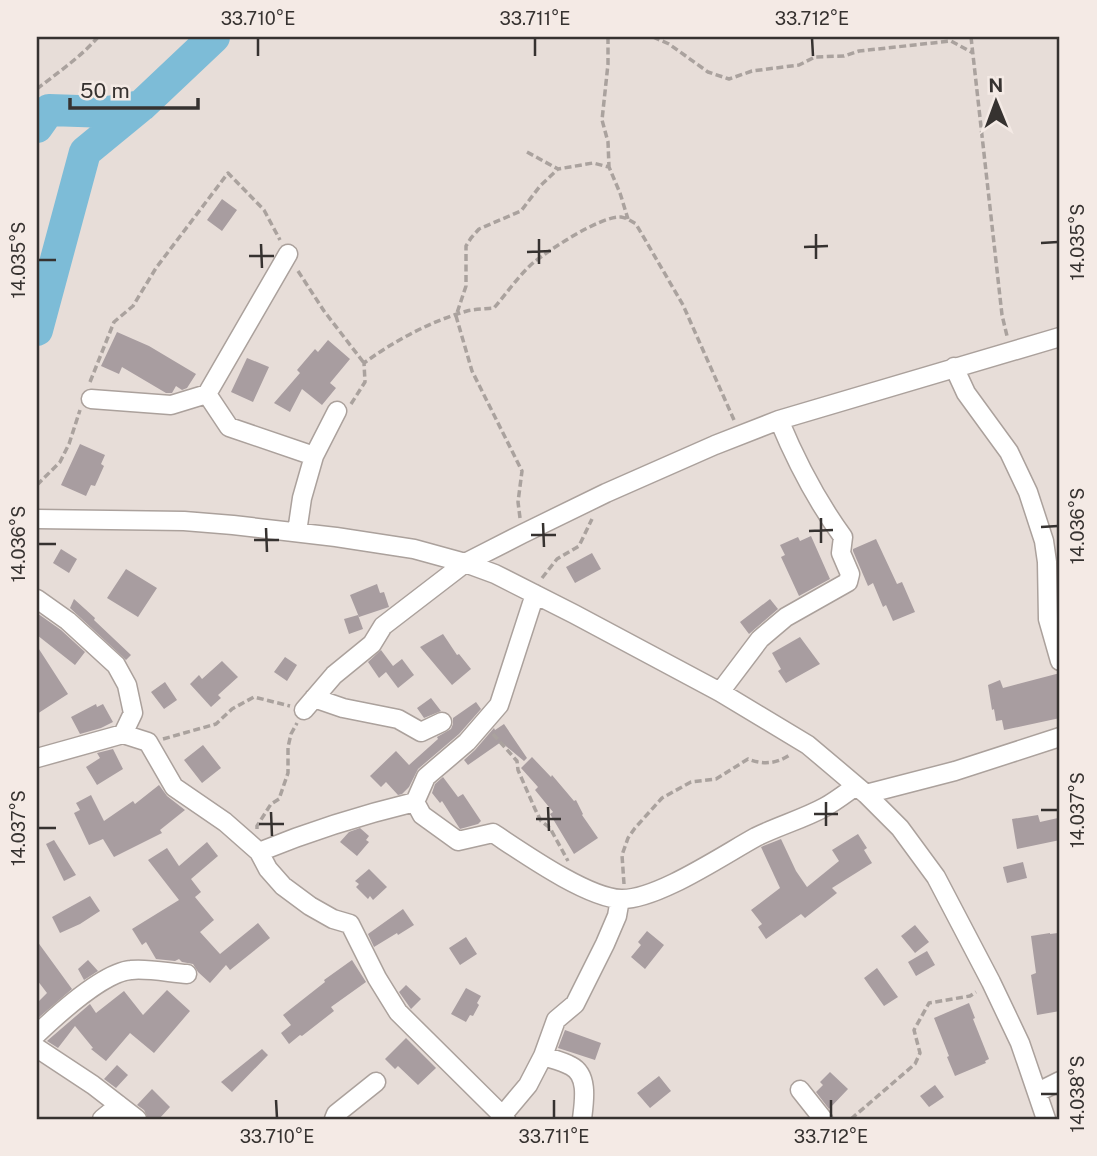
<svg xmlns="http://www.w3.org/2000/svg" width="1097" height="1156" font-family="'Public Sans',sans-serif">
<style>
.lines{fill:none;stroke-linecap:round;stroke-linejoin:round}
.river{stroke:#7dbcd7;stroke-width:32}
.building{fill:#a89da0}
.minor-casing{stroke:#aba19c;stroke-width:21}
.path{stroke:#aaa29e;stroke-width:3.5;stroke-dasharray:7 3.5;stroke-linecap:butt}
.minor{stroke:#fff;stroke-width:18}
.ticks{fill:none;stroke:#363230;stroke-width:2.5}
.neatline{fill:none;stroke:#363230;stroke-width:2.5}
.ticks-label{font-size:18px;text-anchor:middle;fill:#363230}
</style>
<rect width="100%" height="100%" fill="#e7ddd8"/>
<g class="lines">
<path class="river" d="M37 127 49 110 108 112 141 106
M37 330 85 152 141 106 214 37"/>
</g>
<path class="building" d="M222 199 237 210 222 231 207 220Z
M117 332 149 346 196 374 187 388 182 390 176 386 172 393H166L122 367 119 374 101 366Z
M328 340 350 359 330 383 336 388 322 405 302 389 290 412 274 403 300 373 297 370 315 349 318 352Z
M247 358 269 367 253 402 231 392Z
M80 444 105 455 101 464 104 466 95 486 91 485 86 496 61 485Z
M811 536 830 579 799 596 781 557 785 555 780 545 798 537 800 541Z
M876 539 897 584 902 582 915 612 893 621 886 605 883 607 873 583 868 586 853 551V549Z
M61 549 77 559 69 573 53 563Z
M592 553 601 569 575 583 566 567Z
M126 569 157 588 138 617 107 598Z
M377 584 380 593 384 592 389 607 359 617 350 595Z
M74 599 95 618 94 620 131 655 126 660 70 608Z
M770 599 778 609 749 634 740 622Z
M37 613 61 630 85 652 75 665 37 635Z
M358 615 363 629 349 634 344 619Z
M443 634 457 655 459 654 471 669 452 685 420 647Z
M800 637 820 664 786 683 778 671 781 669 772 653Z
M37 646 68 694 37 714Z
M381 650 393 666 402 659 414 675 398 688 386 672 379 678 368 662Z
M285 657 297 665 287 681 274 672Z
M222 661 238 677 218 695 221 698 211 707 190 684 199 675 202 679Z
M1060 673V718L1004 730 1002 720 996 721 994 709 992 710 988 685 1000 680 1003 688Z
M165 682 177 700 164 709 151 692Z
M431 698 441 711 424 718 417 708Z
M476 702 481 709 459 734 418 769 409 787 402 794 398 795 386 782 381 787 370 776 396 751 409 765 438 739 437 737 451 729 453 724V718Z
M96 704 97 707 103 704 113 722 101 728 80 734 71 717Z
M504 724 527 758 524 761 501 742 468 765 464 760 475 750 494 728 495 730Z
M203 745 221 768 202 783 184 760Z
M113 749 123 769 97 785 86 767 100 758 97 753Z
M532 757 551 777 552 775 574 801 576 800 583 814 582 815 598 838 574 854 550 814 553 812 535 790 538 787 521 768Z
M443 777 458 797 463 794 481 821 478 824 460 829 442 801 440 803 432 793 435 784Z
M159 785 167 796 185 810 160 830 162 833 114 857 103 839 89 845 74 813 80 810 76 803 91 795 104 821 133 801 135 804Z
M1038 815 1040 822 1058 818 1060 840 1017 849 1012 819Z
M360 828 369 836 366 840 369 842 357 856 340 842 349 832Z
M858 834 867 848 864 850 872 863 832 888 837 893 805 918 801 914 766 939 758 927 762 924 751 910 780 888 761 847 781 839 796 871 807 887 839 861 832 850Z
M54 840 76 875 64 881 46 844Z
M207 842 218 856 191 879 201 892 195 897 214 920 200 932 220 954 258 923 270 938 230 970 226 965 210 983 198 972 193 964 182 962 179 959 175 961 156 959 146 942 142 945 132 929 179 900 148 860 167 848 179 866Z
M1023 862 1027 878 1007 883 1003 867Z
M369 869 387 887 373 900 370 896 368 899 356 887 359 884 355 881Z
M90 896 100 911 80 924 60 933 52 917Z
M403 909 414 925 398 935 397 933 374 947 368 934Z
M915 925 929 942 915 953 901 936Z
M647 931 664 945 645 969 631 957 641 945 638 942Z
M1050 933V934L1058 933 1060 946V1011L1037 1015 1031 975 1036 973 1031 936Z
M466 937 477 954 460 965 449 948Z
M37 941 72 989 37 1019V1003L47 993 37 980Z
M927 951 935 965 916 976 908 962Z
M88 960 98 971 84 980 78 969Z
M352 960 366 982 331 1007 334 1011 302 1036 300 1035 289 1044 281 1033 291 1025 283 1015 325 982 324 980Z
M877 968 898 997 884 1006 864 978Z
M406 985 421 999 411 1009 399 992Z
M466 988 481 996 477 1003 479 1005 473 1016 470 1015 466 1022 451 1014Z
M167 990 190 1011 154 1053 130 1033 106 1061 91 1049 93 1048 75 1026 58 1048 47 1041 90 1004 96 1013 124 991 143 1015Z
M969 1003 975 1018 973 1019 989 1059 985 1061 986 1063 955 1076 947 1057 949 1056 934 1018Z
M565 1030 601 1043 595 1060 558 1048Z
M406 1038 436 1068 418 1085 398 1066 395 1069 385 1059Z
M262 1049 268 1055 232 1092 221 1082Z
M117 1065 128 1075 116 1088 104 1079Z
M830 1072 848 1089 829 1109 816 1092 823 1085 820 1082Z
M659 1076 671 1091 650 1108 637 1093Z
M935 1085 944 1097 929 1107 920 1096Z
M152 1089 170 1107 159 1119H148L144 1110 137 1105Z"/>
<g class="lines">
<defs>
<path id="minor" d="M288 254 207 394 229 427 314 456
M954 367 966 393 1009 452 1028 492 1044 541 1047 562 1048 619 1060 661
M91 399 171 405 207 394
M37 519 184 521 233 525 336 537 414 549 465 563 495 574 574 614 720 692 808 745 866 794 900 828 936 877 991 982 1020 1043 1046 1119
M297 532 302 498 314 456 337 411
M535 594 499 705 467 742 426 777 415 802 422 815 458 841 493 833C522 852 587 898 621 899 657 900 723 855 756 837 778 826 803 819 825 807 836 801 846 793 856 786
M37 599 68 621 116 665 127 685 133 713 123 734 37 758
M720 692 760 639 786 617 848 582 850 574 841 553 843 537C816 500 796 461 779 420
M314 698 343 708 398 719 421 732 442 722
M304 710 334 675 372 644 383 626 465 563 522 534 606 493 715 445 779 420 1060 337
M123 734 148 742 174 787 225 822 259 852 268 869 283 886 310 906 333 919 350 924 377 978 398 1012 506 1119
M866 794 955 771 1060 737
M259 852C310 831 361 815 415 802
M37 1034C57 1015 104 972 131 970 147 968 171 973 187 974
M37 1048 93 1085 137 1119
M543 1056C552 1059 562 1061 571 1066 589 1075 584 1102 582 1119
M800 1090 823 1119
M1038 1092 1060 1081
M502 1116 528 1085 543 1056 556 1020 575 1004 605 944 617 916 620 899
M102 1119 119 1105
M334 1119 336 1114 376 1082"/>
</defs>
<use href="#minor" class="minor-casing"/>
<path class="path" d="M608 37V64L602 120 608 142 609 167
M653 37 669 44 708 72 729 79 752 71 799 65 815 57 844 56 859 51 951 41 973 53
M971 37 1002 315 1007 336
M37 89C57 73 81 57 98 37
M527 152 558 169 593 163 609 167 620 193 628 219
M298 271 324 311 364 363
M90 382 114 322 133 306 156 268 228 173 264 210 280 240
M351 404 365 382 364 363C394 341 431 321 467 311 476 309 485 309 494 308 507 293 519 275 534 262 551 249 600 216 621 217 627 218 631 221 636 224L683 305 734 420
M37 485 60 462 69 444 80 410
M520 518 518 502 522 471 472 371 456 316 466 286V246L471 238 479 229 521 211 540 186 558 169
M542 578 557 559 579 546 592 519
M493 734 517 761 518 770 535 809 541 821 550 828 568 861
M163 739 216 724 232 709 254 697 290 706
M257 829V826L271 804 279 799 288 773V747L291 734 297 723
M624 884 622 855 628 838 635 828 662 798 691 782 716 779 748 759C763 765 777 764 791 754
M851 1119 915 1064 920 1053 914 1030 929 1003 970 996 976 992"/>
<use href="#minor" class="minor"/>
</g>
<path class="ticks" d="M258 38V56M535 38V56M812 38 813 56M816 234V259M539 239V264M1041 243 1058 242M261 244 262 268M804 247 828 246M527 252 551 251M249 256H274M38 260H56M821 518V543M543 523 544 547M1041 527 1058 526M266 528 267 552M809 531 833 530M531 535H556M254 540H279M38 544H56M826 802V826M548 807 549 831M1041 810H1058M271 812 272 836M814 814H838M536 819H561M259 824H284M38 828H56M1041 1094H1058M276 1100 277 1118M554 1100V1118M831 1100V1118"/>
<rect width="1097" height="1156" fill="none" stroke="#f4eae5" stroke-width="77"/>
<g transform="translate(996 102) rotate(359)" stroke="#f4eae5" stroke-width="5" paint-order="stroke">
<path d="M0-5L12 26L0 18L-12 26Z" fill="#363230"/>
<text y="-10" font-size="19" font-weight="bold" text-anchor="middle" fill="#363230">N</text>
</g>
<path d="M70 98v10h128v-10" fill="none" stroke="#363230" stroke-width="3.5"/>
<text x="80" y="98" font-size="21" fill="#363230" stroke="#f4eae5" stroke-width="5" paint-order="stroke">50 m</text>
<rect x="38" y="38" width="1020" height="1080" class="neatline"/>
<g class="ticks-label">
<text x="258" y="25">33.710°E</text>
<text x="535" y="25">33.711°E</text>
<text x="812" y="25">33.712°E</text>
<text transform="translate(1078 242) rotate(-90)" y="6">14.035°S</text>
<text transform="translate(19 260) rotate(-90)" y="6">14.035°S</text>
<text transform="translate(1078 526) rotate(-90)" y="6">14.036°S</text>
<text transform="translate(19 544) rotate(-90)" y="6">14.036°S</text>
<text transform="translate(1078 810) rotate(-90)" y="6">14.037°S</text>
<text transform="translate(19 828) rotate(-90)" y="6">14.037°S</text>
<text transform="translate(1078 1094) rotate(-90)" y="6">14.038°S</text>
<text x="277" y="1143">33.710°E</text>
<text x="554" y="1143">33.711°E</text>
<text x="831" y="1143">33.712°E</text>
</g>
</svg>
